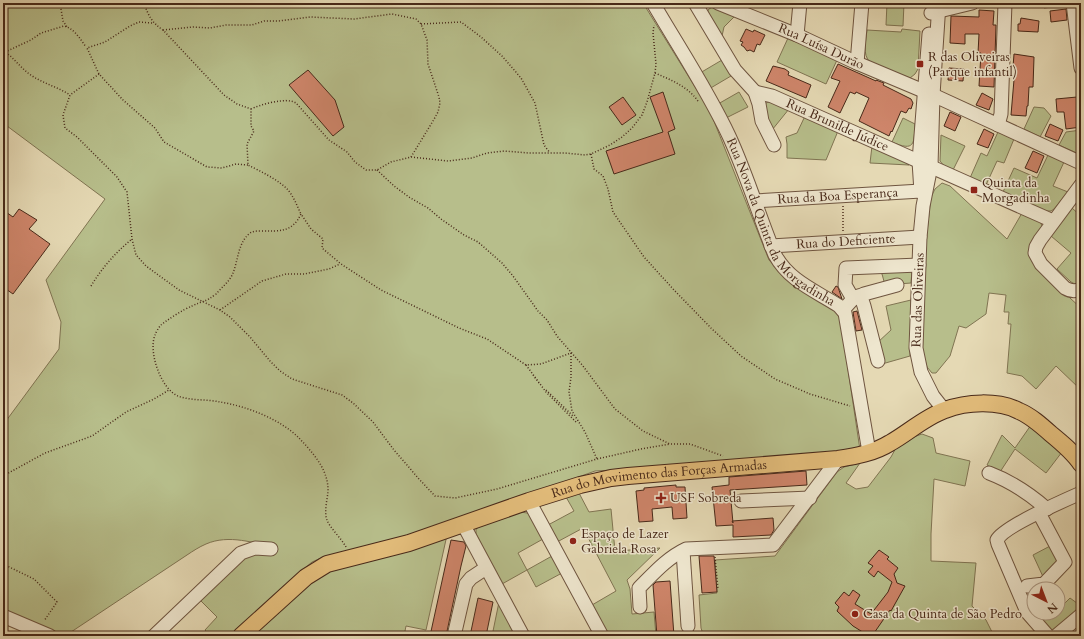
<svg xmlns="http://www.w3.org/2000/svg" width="1084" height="639" font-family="Cardo,serif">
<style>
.green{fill:#b7be8b;stroke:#807452}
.building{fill:#ce856a;stroke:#482919}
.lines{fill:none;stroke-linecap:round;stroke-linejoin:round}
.minor-casing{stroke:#6f5540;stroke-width:15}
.major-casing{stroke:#482919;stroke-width:18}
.path{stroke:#482919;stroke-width:1.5;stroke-dasharray:1 2;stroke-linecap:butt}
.minor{stroke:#eee6ce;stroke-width:13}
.major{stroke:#e2bc7a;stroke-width:16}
.poi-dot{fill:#8f2418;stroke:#eee6ce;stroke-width:1.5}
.labels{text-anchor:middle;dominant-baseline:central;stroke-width:3;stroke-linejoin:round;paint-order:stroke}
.street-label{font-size:13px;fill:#482919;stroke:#eee6ce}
.poi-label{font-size:13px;fill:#482919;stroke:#eee6ce;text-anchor:start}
</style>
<rect width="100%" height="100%" fill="#e5d9b4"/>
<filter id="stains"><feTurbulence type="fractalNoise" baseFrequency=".005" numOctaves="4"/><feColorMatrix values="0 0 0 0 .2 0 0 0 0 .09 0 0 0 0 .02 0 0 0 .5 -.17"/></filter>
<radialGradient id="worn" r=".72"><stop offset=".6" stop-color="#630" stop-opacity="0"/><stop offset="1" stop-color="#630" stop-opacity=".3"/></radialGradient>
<path class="green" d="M3 3H643L710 111 769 260 789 282 833 307 840 315 860 450 830 458 595 471 414 537 321 558 312 562 305 568 234 636H210L205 630 217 617 199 599 242 558 277 548C254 543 229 534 206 544 199 547 193 551 187 555L65 636 3 610V425L59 349 61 322 46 280 105 199 3 123Z
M887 3H904L903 26 886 25Z
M1043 3H1069V5L1044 8Z
M713 6 735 16 724 27 722 36 708 13V10Z
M902 29 920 31 918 69 915 74 910 78 870 62C862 55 866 40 867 30L901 32Z
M788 38 837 60 826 84 777 62Z
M722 60 731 76 709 89 700 73Z
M739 92 748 107 726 118 718 104Z
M769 101 789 109 772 130 767 122 765 104Z
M1034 107 1044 108 1051 116 1040 137 1024 129Z
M805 116 838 131 826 160 787 158V144L786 137 797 133Z
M903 118 915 124C914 144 915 152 892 142Z
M1081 130V155L1059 145 1066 132Z
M998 132 1014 139 1004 163 997 161 986 185 970 178 981 153 987 156Z
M941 135 965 146 953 170 945 167 940 161Z
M872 146 905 162 909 165 870 163Z
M1048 155 1064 162 1053 186 1068 192 1054 209 1051 211H1045L1003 192 1014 168 1037 178Z
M942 183 950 186 1007 239 1022 213 1040 221 1042 226 1030 257 1032 261 1038 269 1081 308V390L1056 366 1036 389 1022 376 1007 373 1011 324H1008L1009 312H1004L1006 295 989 293 986 314 966 328 959 326 950 356 936 373H932L927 367 922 350 926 240 931 197 935 189Z
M1072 208 1081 216V280L1075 284 1071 282 1057 269 1071 253 1051 236Z
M912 270 911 283 885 285 882 274 879 272Z
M911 300 910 356 882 364 877 343 891 330 886 306Z
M1031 425 1062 452 1046 473 1015 449 1000 472 987 465 1002 435 1015 448Z
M922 434 933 438 936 453 970 461 965 486 934 479 931 534V561L976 563 972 606 986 620 992 632 989 636H712V634H703L701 628 699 595 717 593 715 560 775 556 837 472 844 467 860 463 846 483 856 489 868 487 891 457 897 446 908 439Z
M579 493 589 512 611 509 615 551 660 548 627 580 630 589 632 614 654 612 656 636H608L592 605 616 591 583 528 557 542 548 525 574 511 566 497Z
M521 512 527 513 530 515 543 539 518 553 527 570 552 556 562 573 536 587 527 570 502 584 476 534V529L479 527Z
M447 535 426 630 406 626 404 636H249L322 572Z
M1052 545 1062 563 1045 581 1033 555Z
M1070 598 1081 606V608L1051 633 1039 622 1050 613H1058V606L1059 605 1061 607Z
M499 602 518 636H492Z"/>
<path class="building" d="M1066 9 1067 20 1051 22 1050 11Z
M979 10 994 11 993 25H996L994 87 979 86 981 53H978L979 34H965V44L950 43 951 16 979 17Z
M1021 18 1039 21 1038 32 1018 31V24H1020Z
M746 29 753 32 754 30 765 35 760 45 757 44 754 52 750 50 747 51 744 47 741 45 743 42 740 41Z
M1014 54 1034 57 1033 87H1029L1028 106H1027L1026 116 1011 115 1015 68 1013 67Z
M838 64 876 81V80L884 83 883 85 911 99 913 103 911 109 909 108 906 113 901 111 892 132 891 131 889 136 859 121 869 98 856 92 855 94 850 92 840 113 828 107 840 81 831 78Z
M773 66 785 69 789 72 788 75 811 85 806 98 766 81Z
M949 68 964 69 963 81 948 80Z
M308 70 335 100 344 127 333 136 289 85Z
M663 92 675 129 668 132 675 154 614 174 606 151 663 132 650 97Z
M982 93 993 99 989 110 976 105Z
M623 97 636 115 622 125 609 107Z
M1077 97 1079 115 1081 114V127L1066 129 1064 112H1057L1056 99Z
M950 112 961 117 955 131 944 126Z
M1050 124 1063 130 1058 141 1045 136Z
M984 129 994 134 988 148 977 144Z
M1033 151 1044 156 1037 173 1025 168Z
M19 209 37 220 29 229 50 244 13 294 3 287V210L13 217Z
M836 286 838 287 842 299 832 292Z
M857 311 862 330 856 331 853 312Z
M806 471 807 485 730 490 733 523 732 521 773 518 774 530 771 535 733 537V525L716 526 712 487 729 485V477Z
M676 485V487H685L687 518 673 519 672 507 652 509 653 521 639 522 636 491 644 490V488Z
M451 540 464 542 466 546 461 566 446 636H430Z
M879 550 889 557 887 559 898 568 894 574 897 583 905 586 891 611 890 610 872 636H869L853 626 837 611 839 607 835 603 844 592 849 596 853 590 860 595 855 604 871 614 888 592 892 582 878 571 874 577 868 572 873 566 868 563Z
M699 556H714L717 592 702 593Z
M670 581 674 636H657L653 585 656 582Z
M478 598 493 602 486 636H470Z"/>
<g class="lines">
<defs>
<g id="minor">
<path id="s1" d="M653 3C678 46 708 91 729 136 747 175 759 216 775 255 789 281 816 291 839 306L845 313 869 452"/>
<path d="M695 3 735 70 755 92 759 104 762 121 774 145"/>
<path id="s2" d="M718 3 797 35 857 63 933 95 1081 163"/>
<path d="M939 3 933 95 931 166 923 206 920 237 916 348 921 372 933 396 944 410"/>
<path d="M1073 3 1081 68"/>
<path d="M931 13 972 3"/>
<path d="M797 35 800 3"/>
<path d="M857 63 862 3"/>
<path id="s3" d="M755 92 772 96 1053 221"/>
<path d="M998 125 1001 114 1005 3"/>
<path d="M1081 185 1040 240 1036 247 1035 253 1041 264 1065 288C1070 291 1075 292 1081 289"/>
<path d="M921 192 919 161 929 34"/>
<path id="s4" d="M755 201 921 191"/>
<path id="s5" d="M771 246 920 237"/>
<path d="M858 296 862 300 864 306 878 361"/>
<path d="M853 299 864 294 897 285"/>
<path d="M843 310 853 299 845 285 846 268 919 265"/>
<path d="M989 473C1010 481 1030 494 1047 509"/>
<path d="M529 501 602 636"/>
<path d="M741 501 810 498"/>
<path d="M463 524 523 636"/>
<path d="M683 551 688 626"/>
<path d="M1027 586 1044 584 1065 562 1039 513"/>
<path d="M640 607 639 588C654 573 667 558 686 549L773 545 838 459"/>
<path d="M3 616 50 636"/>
<path d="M154 636 241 553 255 548 271 549"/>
<path d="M454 636 466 584 471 578 486 568"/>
<path d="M1048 636 1027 612 998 544 997 540C1003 527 1065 500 1081 493"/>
<path d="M1056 636 1081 615"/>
</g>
<g id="major">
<path id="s6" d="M241 636 306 577 327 564 409 543 529 501 580 485 611 478 628 476 838 459C856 456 874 453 890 443 908 433 925 417 945 410 966 402 998 400 1019 411 1031 416 1041 425 1051 434 1062 443 1073 452 1081 464"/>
</g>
</defs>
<use href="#minor" class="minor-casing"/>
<use href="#major" class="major-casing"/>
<path class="path" d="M60 3 63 21 67 27
M144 3C148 15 152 23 163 30L224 95 237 104 251 109V126L254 131 247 144 248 165C260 171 279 180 288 190 294 197 297 206 301 214
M152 23 139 22 130 26 105 42 87 48 99 74 123 100 155 128 164 142 207 167 222 168 236 164 248 165
M421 24 461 22 481 37 502 56 521 78 535 103 544 145 550 153
M163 30 193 27 210 28 226 25H252L264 21H278L310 17 354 19 392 14 416 19 421 24 427 40 428 64 439 97 440 103 438 112 433 121 411 157
M5 52 31 40 41 33 64 26C74 28 81 40 86 47
M3 53 5 52C14 58 20 67 28 73 41 83 56 86 70 95
M655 73C671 80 687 86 698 101
M99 74 70 95 63 115 65 128 77 137 117 177 127 192 132 239 136 255 146 266 179 290 220 310 230 317 250 337 270 361 280 371 292 379 342 395 353 403 373 422 394 450 419 479 435 496 455 498 497 489 597 459 641 449 670 444
M251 109C259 105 281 99 290 101 292 101 294 102 296 103L329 140 347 152 355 162 366 170H377L391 162 411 157 448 161 472 158 487 153 504 151 529 153H565L585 155 591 154 610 145 622 137 632 128 642 115 647 102 655 73 656 64 653 33 654 25
M591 154 594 169 603 176 608 189 613 212 644 257 674 290 711 328 741 356 775 379 810 394 850 406
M377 170 394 186 409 197 428 208 441 219 464 235 478 242 502 263 513 276 538 311 547 320 557 336 583 366 615 409 643 431 670 444H690L723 456
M843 206V232
M91 286C102 268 115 253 132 239
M220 310 262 281 286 274H304L329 269 340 264
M526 365 546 392 576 422
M533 375 539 383
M546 390 573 416
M3 476 45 453 92 436 126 412 154 399 169 390
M346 547C341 538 330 528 327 520 324 512 327 501 328 492 329 470 313 453 299 438 280 419 246 406 220 402 207 399 191 401 178 396 161 389 148 352 155 335 156 332 159 327 161 325 167 320 184 309 192 306 202 301 206 302 216 294 222 287 230 281 233 273 238 261 238 243 249 234 252 231 256 231 260 231 279 231 292 233 301 214L311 229 323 239 322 248 341 264 381 290 459 328 487 339 526 365 541 364 571 353V377L569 392 572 411 585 432 597 459
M715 557 718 589
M3 564 34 579 57 602 44 621"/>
<use href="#minor" class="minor"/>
<use href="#major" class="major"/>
</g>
<g class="poi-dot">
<rect x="916" y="60" width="8" height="8" rx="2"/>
<rect x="970" y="186" width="8" height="8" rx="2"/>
<path d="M659 492h4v4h4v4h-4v4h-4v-4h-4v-4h4z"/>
<circle cx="573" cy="541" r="4"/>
<circle cx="855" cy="614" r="4"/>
</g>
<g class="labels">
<g class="street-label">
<text stroke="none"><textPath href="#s2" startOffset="112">Rua Luísa Durão</textPath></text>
<text stroke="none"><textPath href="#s3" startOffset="89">Rua Brunilde Júdice</textPath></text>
<text stroke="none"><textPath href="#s4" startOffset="83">Rua da Boa Esperança</textPath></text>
<text stroke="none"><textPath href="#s1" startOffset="257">Rua Nova da Quinta da Morgadinha</textPath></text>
<text stroke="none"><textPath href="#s5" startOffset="75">Rua do Deficiente</textPath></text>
<text transform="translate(918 300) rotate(-88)">Rua das Oliveiras</text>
<text stroke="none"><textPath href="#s6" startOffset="457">Rua do Movimento das Forças Armadas</textPath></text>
</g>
<g class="poi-label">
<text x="928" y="57">R das Oliveiras<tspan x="928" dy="15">(Parque infantil)</tspan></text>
<text x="982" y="183">Quinta da<tspan x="982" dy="15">Morgadinha</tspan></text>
<text x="670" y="498">USF Sobreda</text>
<text x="581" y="534">Espaço de Lazer<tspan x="581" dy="15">Gabriela Rosa</tspan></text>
<text x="863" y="614">Casa da Quinta de São Pedro</text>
</g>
</g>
<rect width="1084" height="639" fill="none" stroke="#e5d9b4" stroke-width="16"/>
<rect x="4" y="4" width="1076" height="631" fill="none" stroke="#482919" stroke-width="2"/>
<rect x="8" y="8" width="1068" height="623" fill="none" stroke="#482919"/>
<g transform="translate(1046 601) rotate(138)"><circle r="19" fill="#eee6ce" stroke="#ac9a86"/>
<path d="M0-3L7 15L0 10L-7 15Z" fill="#8f2418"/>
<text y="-6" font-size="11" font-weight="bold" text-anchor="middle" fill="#482919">N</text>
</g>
<rect width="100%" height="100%" filter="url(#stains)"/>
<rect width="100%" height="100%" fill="url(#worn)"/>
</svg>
